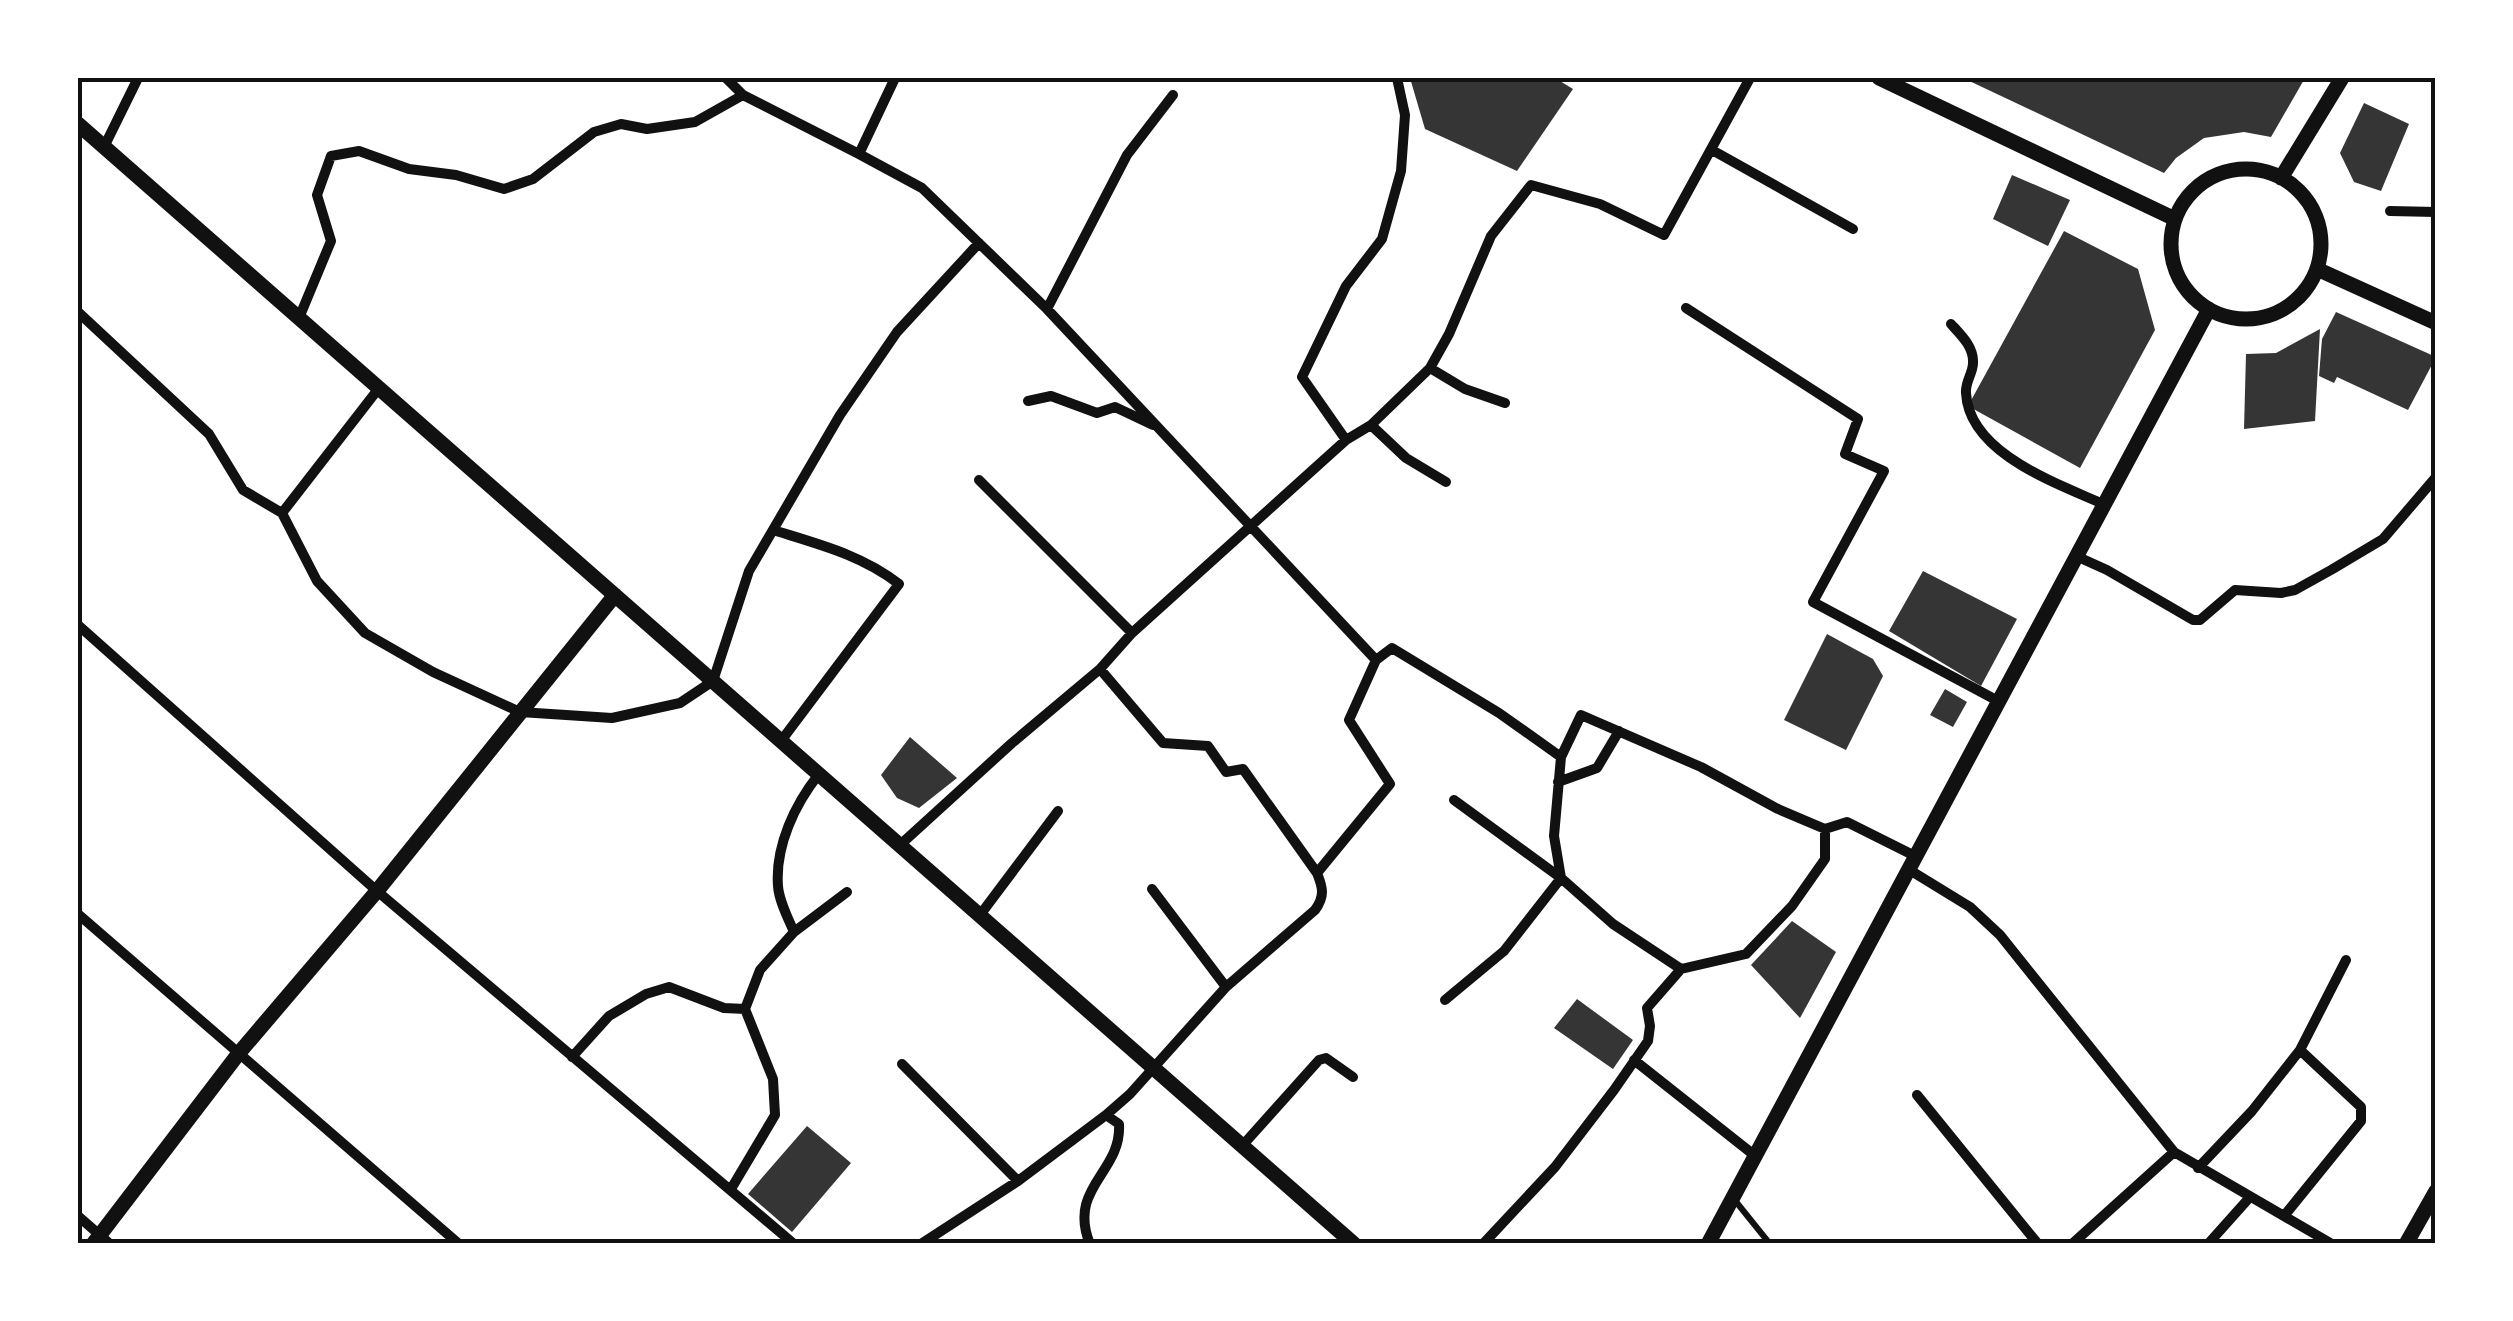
<svg xmlns="http://www.w3.org/2000/svg" width="2513" height="1321" font-family="Ubuntu,sans-serif">
<style>
.building{fill:#353535}
.lines{fill:none;stroke-linecap:round;stroke-linejoin:round}
.service{stroke:#111;stroke-width:6}
.minor{stroke:#111;stroke-width:10}
.tertiary{stroke:#111;stroke-width:15}
.neatline{fill:none;stroke:#111;stroke-width:4}
</style>
<rect width="100%" height="100%" fill="#fff"/>
<path class="building" d="M1410 78H1555L1573 89 1517 171 1425 129Z
M1963 78H2305L2271 137 2244 132 2204 138 2176 158 2164 173Z
M2364 103 2409 124 2381 191 2354 182 2340 153Z
M2012 175 2070 200 2048 246 1993 219Z
M2064 231 2138 269 2155 330 2080 468 1968 406Z
M2336 312 2436 357 2408 410 2337 377 2334 383 2319 376 2322 339Z
M2320 329 2315 421 2244 429 2246 354 2276 353Z
M1923 571 2017 619 1981 686 1889 631Z
M1827 634 1873 659 1883 676 1846 750 1784 720Z
M1945 689 1967 702 1953 727 1930 715Z
M910 737 957 778 919 808 897 798 881 775Z
M1792 921 1836 952 1800 1018 1751 965Z
M1577 999 1633 1040 1613 1069 1554 1028Z
M807 1126 851 1163 792 1232 748 1194Z"/>
<g class="lines">
<path class="service" d="M1733 1198 1770 1244"/>
<path class="minor" d="M726 78 743 95 859 154 895 78
M104 147 138 78
M1712 150 1853 229
M859 154 922 188 1047 309 1376 660 1349 720 1390 784 1317 873 1243 769 1226 772 1208 746 1163 743 1100 669
M2390 211 2436 212
M1686 308 1858 419 1845 454 1884 471 1813 602 1998 701
M1047 309 1127 155 1173 95
M78 312 209 434 243 490 282 513 317 581 365 633 433 672 520 712 612 718 680 703 713 681 749 571 840 415 897 332 979 243
M299 318 331 241 317 195 331 156 359 151 409 169 456 175 504 189 533 179 594 132 621 124 647 129 695 122 743 95
M1951 324C1961 335 1974 347 1973 363 1973 373 1965 382 1966 393 1969 453 2056 483 2103 504
M1430 368 1465 389 1505 403
M1028 401 1051 396 1097 413 1115 407 1153 425
M1371 425 1406 458 1446 482
M1346 440 1302 377 1346 286 1382 239 1401 171 1405 115 1397 78
M979 480 1132 633
M282 513 379 388
M773 530C818 544 862 555 899 584L781 741
M2076 556 2107 570 2193 620H2200L2235 590 2281 593 2295 590 2331 570 2383 539 2436 477
M78 625 377 891 794 1244
M1376 660 1392 648 1499 713 1561 757 1581 715 1701 767 1778 809 1825 829 1847 822 1915 856
M1561 757 1554 836 1561 878 1613 924 1681 969 1746 954 1792 906 1825 859V829
M1558 782 1597 768 1619 731
M900 845 1012 743 1100 669 1132 633 1346 440 1371 425 1430 368 1449 334 1491 236 1531 185 1600 204 1664 235 1750 78
M1908 869 1970 907 2000 935 2174 1152 2332 1244
M1152 889 1226 987
M78 914 459 1244
M980 915 1058 811
M794 932 847 892
M1445 1000 1504 951 1561 878 1454 800
M745 1009 760 970 794 932C788 918 779 901 778 886 775 846 795 804 819 774
M572 1057 609 1016 646 994 669 987 724 1008 745 1009 773 1079 775 1115 731 1189
M1634 1060 1754 1155
M902 1064 1018 1181
M1917 1095 2038 1244
M1242 1146 1319 1060 1326 1058 1353 1077
M2198 1168 2252 1111 2300 1050 2346 960
M78 1216 110 1244
M2284 1216 2361 1121V1107L2300 1050
M921 1244 1018 1181 1106 1115 1130 1094 1226 987 1315 910C1325 896 1323 888 1317 873
M1090 1244C1067 1187 1122 1173 1119 1124L1106 1115
M1483 1244 1555 1167 1614 1090 1648 1041 1650 1026 1647 1008 1681 969
M2072 1244 2174 1152
M2208 1244 2250 1197"/>
<path class="tertiary" d="M1879 78 2175 219
M78 124 1354 1244
M2171 244a75 75 0 1 1 150 0a75 75 0 1 1-150 0Z
M2281 178 2342 78
M2317 269 2436 323
M93 1244 239 1053 377 891 615 595
M1708 1244 2209 309
M2406 1244 2436 1191"/>
</g>
<rect width="2513" height="1321" fill="none" stroke="#ffffff" stroke-width="160"/>
<rect x="80" y="80" width="2353" height="1161" class="neatline"/>
</svg>
